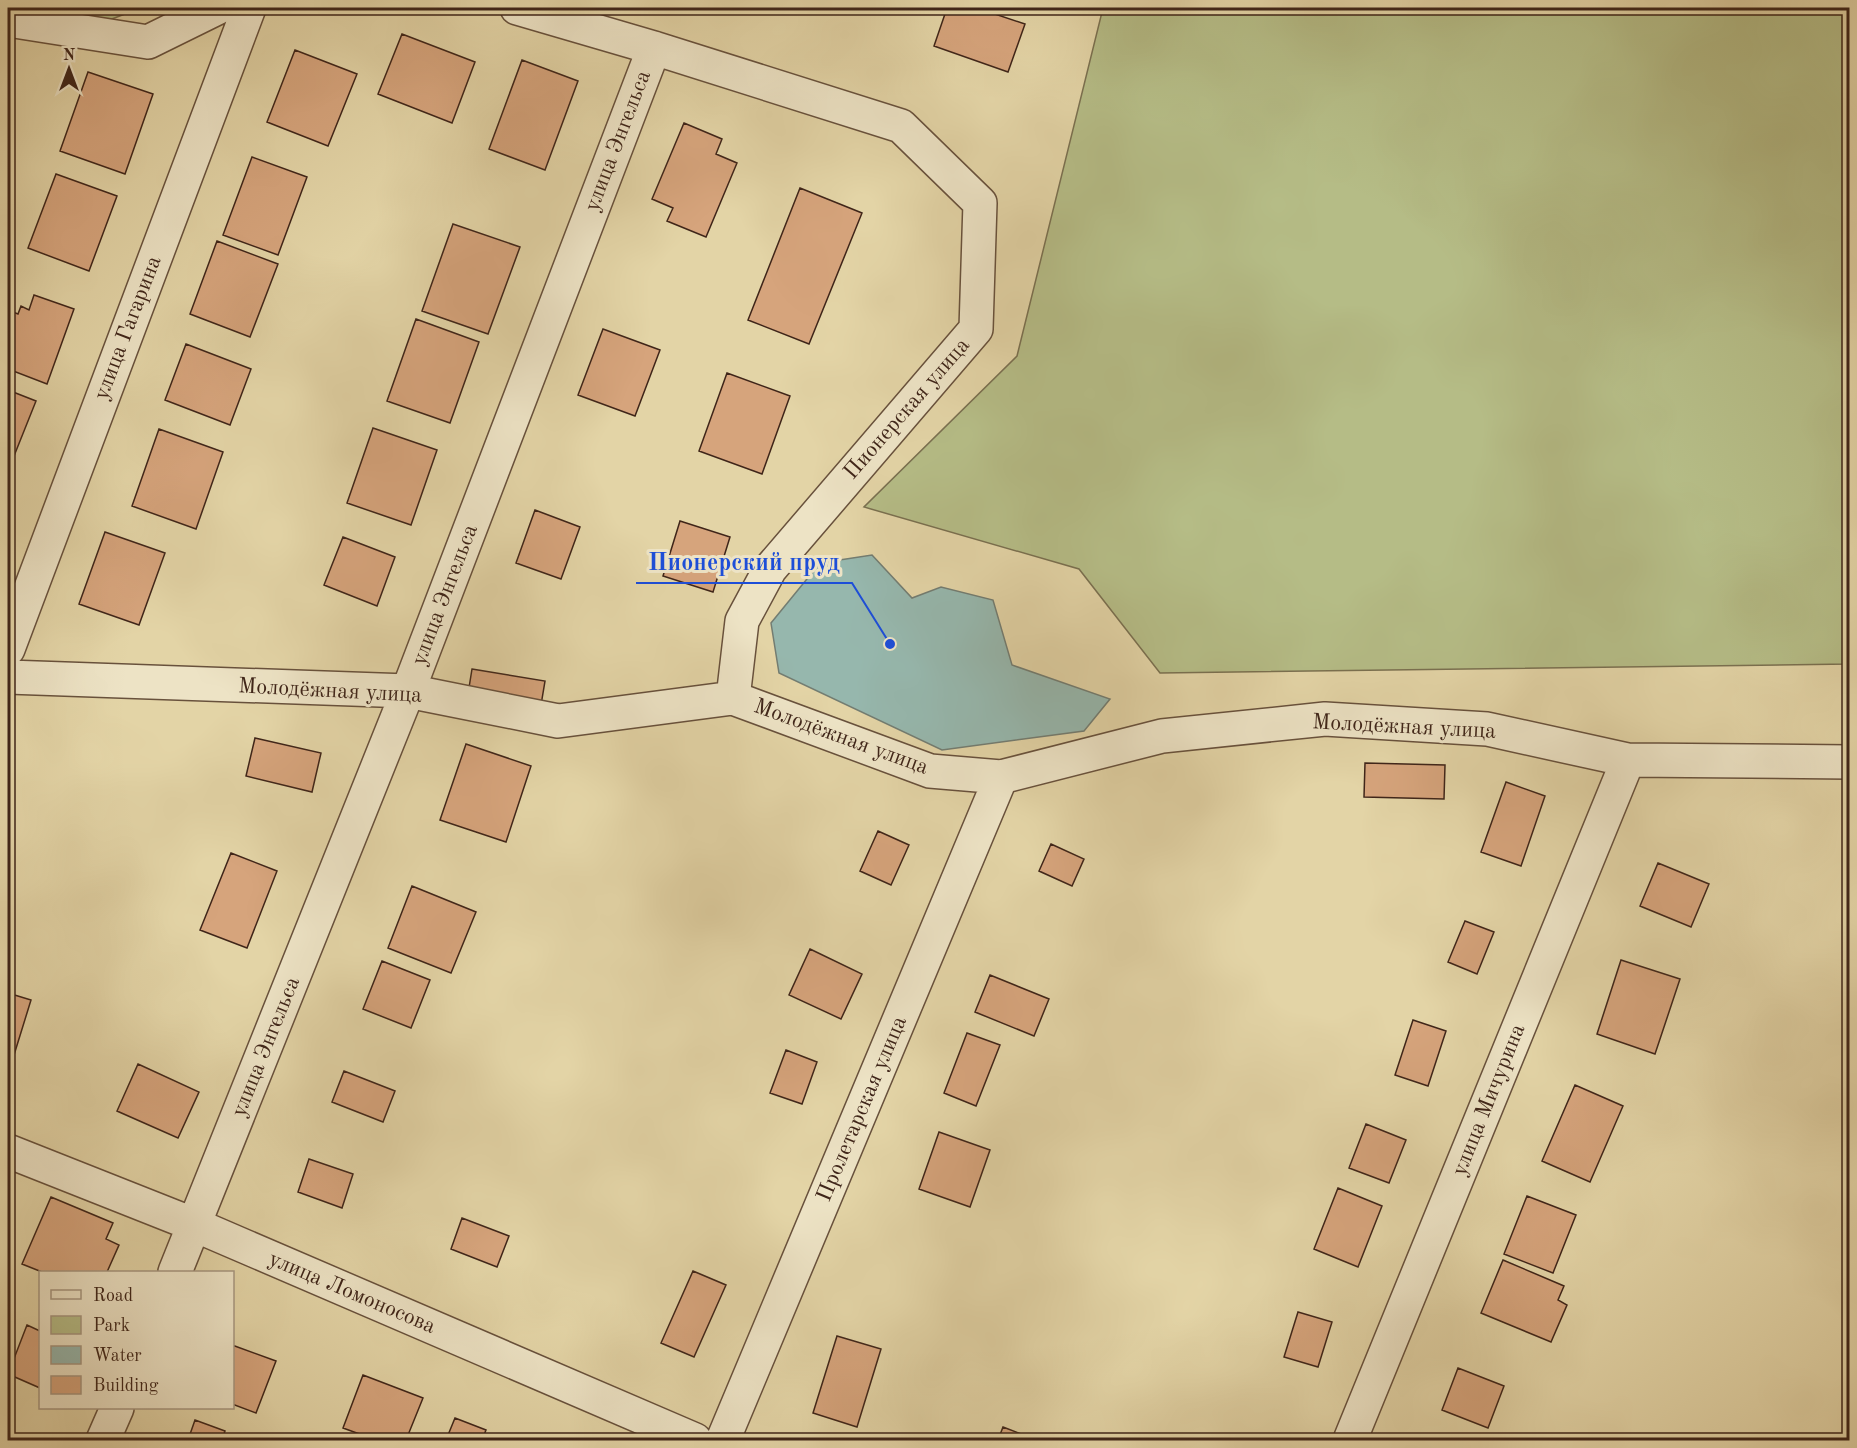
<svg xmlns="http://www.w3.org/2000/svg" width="1857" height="1448" font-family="'Old Standard TT',serif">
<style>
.green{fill:#b5bc86;stroke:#7a7050;stroke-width:1.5}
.water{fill:#96b7ad;stroke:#737d72;stroke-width:1.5}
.building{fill:#d6a47c;stroke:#3f2519;stroke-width:1.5}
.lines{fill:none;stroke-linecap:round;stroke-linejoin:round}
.street-casing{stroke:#68513c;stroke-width:36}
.street{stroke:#ede3c5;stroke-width:33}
.labels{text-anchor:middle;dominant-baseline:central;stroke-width:6;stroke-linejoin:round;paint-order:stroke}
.street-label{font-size:22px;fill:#3f2519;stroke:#ede3c5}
.leader{fill:none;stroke:#1d4ed8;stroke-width:2}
.callout-dot{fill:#1d4ed8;stroke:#ede3c5;stroke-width:2}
.callout-label{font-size:24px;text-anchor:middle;font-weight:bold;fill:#1d4ed8;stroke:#ede3c5;stroke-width:6;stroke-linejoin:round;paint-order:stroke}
</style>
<rect width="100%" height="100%" fill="#e3d4a6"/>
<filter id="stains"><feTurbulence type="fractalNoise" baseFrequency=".00333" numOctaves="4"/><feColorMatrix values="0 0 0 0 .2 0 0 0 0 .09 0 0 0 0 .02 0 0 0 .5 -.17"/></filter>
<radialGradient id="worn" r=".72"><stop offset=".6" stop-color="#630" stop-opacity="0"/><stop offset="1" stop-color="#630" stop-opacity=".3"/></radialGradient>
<path class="green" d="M8 8H141L88 28Z
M1103 8H1849V664L1160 673 1079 569 864 507 1017 356Z"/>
<path class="water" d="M872 555 912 598 941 587 993 600 1012 665 1110 699 1084 731 942 750 779 673 771 623 820 563Z"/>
<path class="building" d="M947 8H977L1025 24 1008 72 934 46Z
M402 34 475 62 452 123 378 94Z
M295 50 357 74 328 146 267 122Z
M522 60 578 81 545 170 489 149Z
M88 72 153 94 125 174 60 151Z
M684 123 722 139 716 154 737 163 706 237 667 221 673 208 652 199Z
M252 157 307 177 278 255 223 235Z
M56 174 117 196 89 271 28 248Z
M800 188 862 213 809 344 748 320Z
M453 224 520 247 488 334 422 311Z
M217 241 278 264 250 337 190 314Z
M34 295 74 309 47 384 8 369V310L18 314 21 306 29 310Z
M416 319 479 342 450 423 387 401Z
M603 329 660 350 635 416 578 395Z
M186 344 251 369 230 425 165 400Z
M727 373 790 396 762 474 699 451Z
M8 390 36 401 8 471Z
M373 428 437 450 411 525 347 503Z
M159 429 223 452 196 529 132 506Z
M535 510 580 527 561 579 516 563Z
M680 521 730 537 713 592 663 576Z
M105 532 165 553 139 625 79 604Z
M343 537 395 557 377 606 324 585Z
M472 669 545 681 541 705 468 694Z
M255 738 321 753 312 792 246 776Z
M466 744 531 766 506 842 440 820Z
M1365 763 1445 765 1444 799 1364 797Z
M1506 782 1545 796 1521 866 1481 852Z
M878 831 909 845 891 885 860 871Z
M1051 844 1084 859 1072 886 1039 871Z
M231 853 277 871 247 948 200 930Z
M1658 863 1709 884 1691 927 1640 906Z
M412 886 476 912 451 973 388 948Z
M1465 921 1494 932 1477 974 1448 962Z
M810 949 862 974 841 1019 789 995Z
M1621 960 1680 979 1655 1054 1597 1034Z
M382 961 430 980 411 1028 363 1009Z
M990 975 1049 999 1034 1036 975 1012Z
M8 993 31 1000 14 1055 8 1053Z
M1413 1020 1446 1031 1428 1086 1395 1075Z
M967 1033 1000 1045 976 1106 944 1093Z
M786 1050 817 1062 802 1104 770 1093Z
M138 1064 199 1092 178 1138 117 1111Z
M344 1071 395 1091 383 1122 332 1102Z
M1575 1085 1623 1106 1590 1182 1542 1161Z
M1366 1124 1406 1140 1389 1183 1349 1168Z
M939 1132 990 1150 970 1207 919 1189Z
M309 1159 353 1174 342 1208 298 1192Z
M1338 1188 1382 1206 1358 1267 1314 1249Z
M1527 1196 1576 1215 1553 1273 1504 1254Z
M51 1197 113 1223 106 1239 119 1245 107 1272H42L22 1264Z
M462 1218 509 1236 497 1267 451 1249Z
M1503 1260 1564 1286 1558 1300 1567 1305 1551 1342 1481 1313Z
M693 1271 726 1285 694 1357 661 1343Z
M1298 1312 1332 1322 1318 1367 1284 1357Z
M27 1325 40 1331V1388L8 1374Z
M837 1336 881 1349 857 1427 813 1413Z
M232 1345 276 1361 256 1413 232 1404Z
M1458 1368 1504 1386 1488 1428 1442 1410Z
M363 1375 423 1398 406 1440H376L343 1428Z
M455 1418 486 1430 482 1440H446Z
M195 1420 225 1431 222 1440H188Z
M1003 1427 1037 1440H998Z"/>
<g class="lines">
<defs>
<path id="street" d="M517 8 654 48 901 126 980 203 976 329 770 569 742 621 733 698
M8 20 148 42 217 8
M8 649 249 8
M8 677 408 691 558 721 733 698 930 771 1001 777 1162 736 1325 719 1487 729 1628 760 1850 762
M8 1151 195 1225 695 1440
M175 1272 408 691 654 48
M103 1440 117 1408
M723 1440 1001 777
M1350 1440 1628 760"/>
</defs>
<use href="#street" class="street-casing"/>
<use href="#street" class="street"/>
</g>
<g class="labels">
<g class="street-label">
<text transform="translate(618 141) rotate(-69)">улица Энгельса</text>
<text transform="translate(128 328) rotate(-69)">улица Гагарина</text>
<text transform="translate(907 409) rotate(-49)">Пионерская улица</text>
<text transform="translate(445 595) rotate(-69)">улица Энгельса</text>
<text transform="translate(330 691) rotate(3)">Молодёжная улица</text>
<text transform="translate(1404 727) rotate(3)">Молодёжная улица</text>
<text transform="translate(841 737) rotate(20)">Молодёжная улица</text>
<text transform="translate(266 1047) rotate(-68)">улица Энгельса</text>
<text transform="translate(1489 1100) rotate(-68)">улица Мичурина</text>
<text transform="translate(862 1109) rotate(-67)">Пролетарская улица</text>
<text transform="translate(352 1293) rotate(23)">улица Ломоносова</text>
</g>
</g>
<path class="leader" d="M890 644L852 583H636"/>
<circle class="callout-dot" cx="890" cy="644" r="6"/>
<g class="callout-label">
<text x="744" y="570">Пионерский пруд</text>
</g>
<rect width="1857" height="1448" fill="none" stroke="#e3d4a6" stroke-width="30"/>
<rect x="9" y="9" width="1839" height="1430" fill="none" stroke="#3f2519" stroke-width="3"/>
<rect x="15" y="15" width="1827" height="1418" fill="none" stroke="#3f2519" stroke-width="1.5"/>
<rect x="39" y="1271" width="195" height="138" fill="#ede3c5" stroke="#a79780" stroke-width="1.5"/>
<rect x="51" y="1290" width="30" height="9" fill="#ede3c5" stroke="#a79780" stroke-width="1.5"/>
<text x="93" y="1301" font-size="18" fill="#3f2519">Road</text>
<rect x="51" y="1316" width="30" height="18" fill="#b5bc86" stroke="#a79780" stroke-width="1.5"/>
<text x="93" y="1331" font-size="18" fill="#3f2519">Park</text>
<rect x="51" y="1346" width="30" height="18" fill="#96b7ad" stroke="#a79780" stroke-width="1.5"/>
<text x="93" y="1361" font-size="18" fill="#3f2519">Water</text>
<rect x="51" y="1376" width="30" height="18" fill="#d6a47c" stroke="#a79780" stroke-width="1.5"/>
<text x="93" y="1391" font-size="18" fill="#3f2519">Building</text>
<g transform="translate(69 69)" stroke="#ede3c5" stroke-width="4.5" paint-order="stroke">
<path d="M0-4.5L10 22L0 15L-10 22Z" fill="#3f2519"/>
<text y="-9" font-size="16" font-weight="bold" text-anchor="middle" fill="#3f2519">N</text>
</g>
<rect width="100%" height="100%" filter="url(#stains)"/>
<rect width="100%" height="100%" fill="url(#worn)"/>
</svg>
